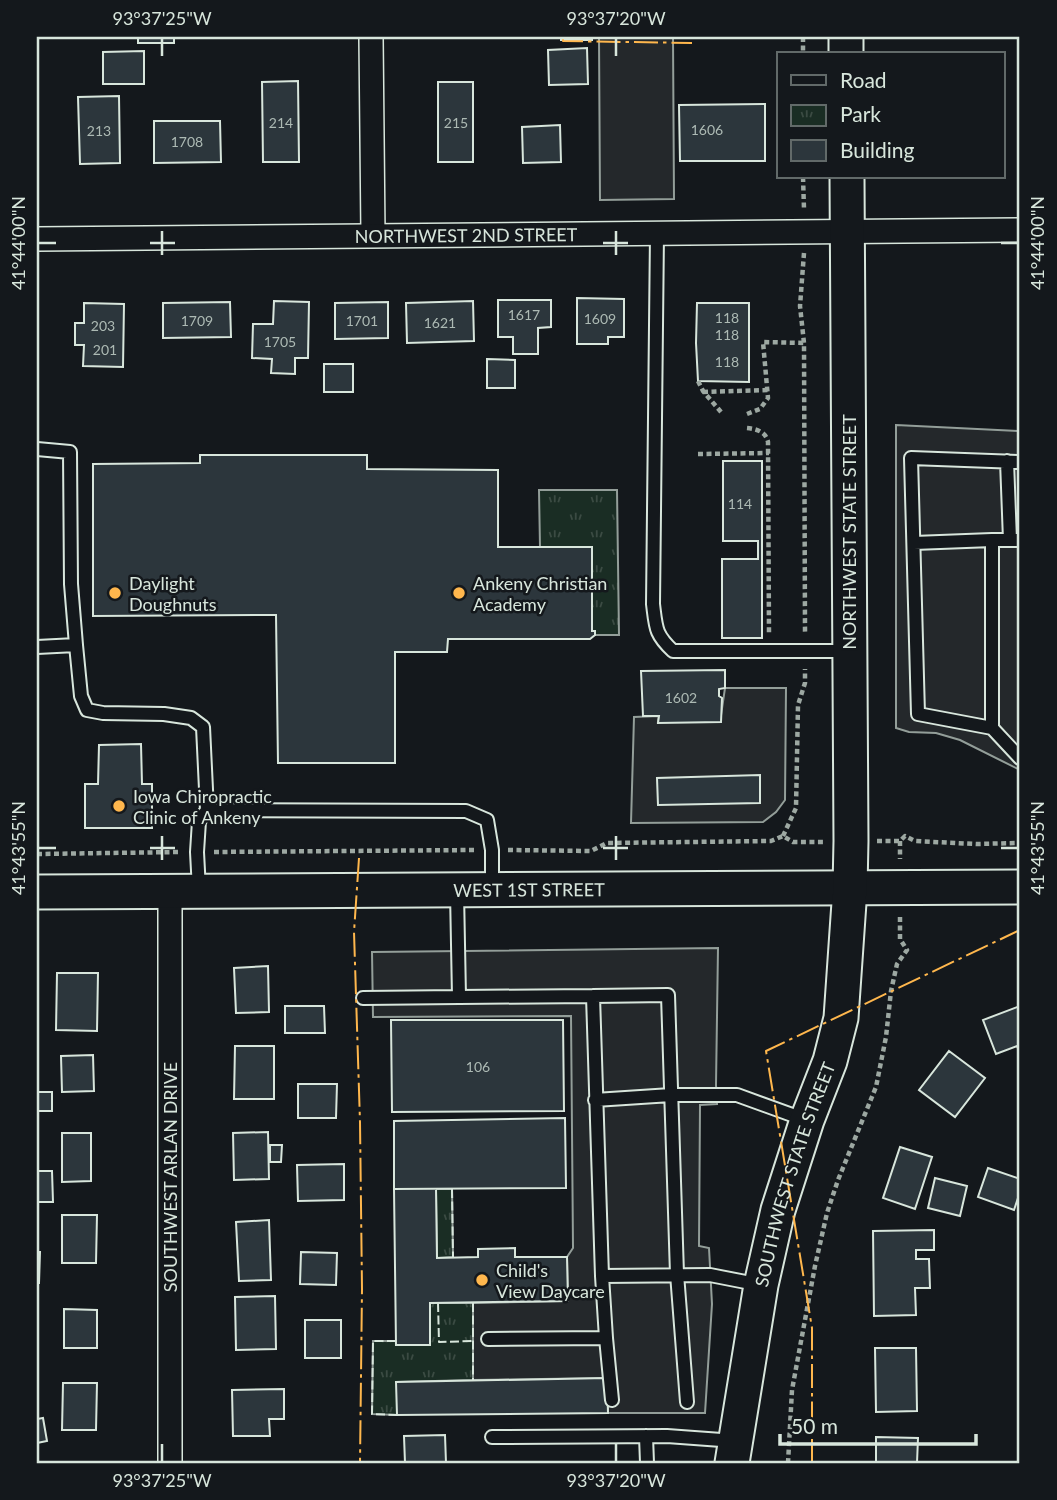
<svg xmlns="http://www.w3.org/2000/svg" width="1057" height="1500" font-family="Lato,sans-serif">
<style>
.park{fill:url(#park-tufts);stroke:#939e99;stroke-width:2}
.parking{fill:#24282b;stroke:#939e99;stroke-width:2}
.building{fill:#2c363c;stroke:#d8e6dc;stroke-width:2}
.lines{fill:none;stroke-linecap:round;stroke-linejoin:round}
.service-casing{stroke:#d8e6dc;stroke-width:16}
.minor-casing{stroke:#d8e6dc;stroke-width:26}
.secondary-casing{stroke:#d8e6dc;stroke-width:37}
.path{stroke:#9da8a2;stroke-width:4.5;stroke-dasharray:5 3.5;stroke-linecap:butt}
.service{stroke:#14181c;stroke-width:12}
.minor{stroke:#14181c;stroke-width:23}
.secondary{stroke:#14181c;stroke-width:33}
.fence{stroke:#d8e6dc;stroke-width:2;stroke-dasharray:9 3.5;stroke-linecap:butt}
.power{stroke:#ffb74d;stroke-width:2;stroke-dasharray:24 5 3.5 5;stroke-linecap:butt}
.ticks{fill:none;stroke:#d8e6dc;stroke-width:2.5}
.poi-dot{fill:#ffb74d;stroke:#14181c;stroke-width:2.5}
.labels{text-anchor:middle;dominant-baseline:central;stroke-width:5;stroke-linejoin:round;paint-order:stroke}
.number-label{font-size:14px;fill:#adbab4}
.street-label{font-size:18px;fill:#d8e6dc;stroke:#14181c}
.poi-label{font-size:18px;fill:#d8e6dc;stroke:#14181c;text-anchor:start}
.neatline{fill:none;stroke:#d8e6dc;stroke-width:2.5}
.ticks-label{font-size:18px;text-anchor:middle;fill:#d8e6dc}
</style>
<defs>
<pattern id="park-tufts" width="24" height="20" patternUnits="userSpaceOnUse" patternTransform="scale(1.75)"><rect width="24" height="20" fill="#1a2d24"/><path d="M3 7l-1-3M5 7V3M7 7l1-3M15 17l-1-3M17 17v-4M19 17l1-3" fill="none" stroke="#3b4b43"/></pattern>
</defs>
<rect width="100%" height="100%" fill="#14181c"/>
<path class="park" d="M539 490H617L619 635H595V631H592V547H540Z
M436 1189H452L453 1257 437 1258Z
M430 1303H473V1380L397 1382V1415L372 1414 373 1341H396Z"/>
<path class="parking" d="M599 37H673L674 199 600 200Z
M896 425 1020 431V770L960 740 936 733 909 732 896 728Z
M725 688H786L785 800 776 812 763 822 631 823 634 717 659 716 658 722H720Z
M718 948 716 1085 717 1104 700 1105 699 1246 709 1248 712 1304 705 1413H608L607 1378 473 1380V1303L568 1301 567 1257 573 1248 571 1016 373 1017 372 952Z"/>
<path class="building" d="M138 37H174V43H138Z
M561 37H592V40H561Z
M587 48 588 84 549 85 548 50Z
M144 51V84H103V52Z
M298 81 299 162H263L262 82Z
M438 82H473V162H438Z
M119 96 120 163 80 164 78 97Z
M765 104V161H680L679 105Z
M154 121H220L221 162 154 163Z
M560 125 561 162 523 163 522 127Z
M577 298 624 299V337H608V344H577Z
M498 300H551V327L538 328V354H513V337H498Z
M274 301 309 302 308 358H295V374L271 373 272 359 252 358 253 324H273Z
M473 301 474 341 407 343 406 303Z
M230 302 231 337 163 338V303Z
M388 302V338L335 339V303Z
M84 303 124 304 123 367 83 366 84 345H75V323H84Z
M697 303H749V382L698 381 696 343Z
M487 359 515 360V388H487Z
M324 364H353V392H324Z
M200 455H367V469L498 470V547H592V631H595V635L590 639H448L447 652H395V763H278L276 615 93 616V464L200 463Z
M723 461H762V638H722V559H758V541H723Z
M725 670V688L719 689V696L722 698 721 722 658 723 659 716H643L641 671Z
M141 744 142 784H152V828H85V784H98L99 745Z
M760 775V803L658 805 657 778Z
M268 966 269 1012 236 1013 234 968Z
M57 973H98L97 1031 56 1030Z
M285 1006H324L325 1033H285Z
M1020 1006V1054L1017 1046 996 1054 983 1020Z
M391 1020H563L564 1111 392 1112Z
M235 1046H274V1099H234Z
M949 1051 985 1078 955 1117 919 1090Z
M93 1055 94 1091 62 1092 61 1056Z
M298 1084H337L336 1118H298Z
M37 1092H52V1111H37Z
M565 1118 566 1188 394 1189V1121Z
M268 1132 269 1179 234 1180 233 1133Z
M62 1133H91V1181L62 1182Z
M270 1145H282L281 1162H270Z
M900 1147 932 1157 915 1209 883 1198Z
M344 1164V1200L298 1201 297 1165Z
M988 1168 1020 1179V1192L1014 1210 978 1197Z
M37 1171H52L53 1202H37Z
M935 1178 967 1186 960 1216 928 1208Z
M394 1189H436L437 1258 478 1257V1249L515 1248V1257H567L568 1301 430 1303V1345H396Z
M62 1215H97L96 1263H62Z
M269 1220 271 1280 239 1281 236 1222Z
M934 1230V1250H916V1259H929L930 1288H915L916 1315 874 1316 873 1231Z
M37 1252H40L39 1283H37Z
M301 1252 337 1253 336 1285 300 1284Z
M275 1296 276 1349 236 1350 235 1297Z
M64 1309 97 1310V1348H64Z
M305 1320H341V1358H305Z
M875 1348H916L917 1411 876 1412Z
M607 1378 608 1413 397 1415 396 1382Z
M63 1383H97L96 1430H62Z
M284 1389V1419H269L270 1436H233L232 1390Z
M43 1418 47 1441 37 1443V1419Z
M445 1435 446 1463H405L404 1436Z
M876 1437 918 1438 917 1463H876Z"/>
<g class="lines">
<defs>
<path id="service" d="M657 233 653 604C656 628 655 634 673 651H849
M37 449 70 452 71 584 76 645
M1007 461 1010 540
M1020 462 911 458 918 714 992 728V540H1020
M914 543 992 540
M37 647 76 645 81 696 87 710 103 713 164 714 191 718 203 727 207 810
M992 728 1020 758
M199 890 197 852 199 821 207 810 466 811 487 820 492 850V889
M457 892 459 997 593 996 602 1276 710 1275 761 1285
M593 996 668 995 677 1274 687 1402
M363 998 459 997
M595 1100 671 1095H737L806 1120
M606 1338 612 1400
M488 1339 606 1338 602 1276
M646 1436 647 1463
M492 1437 667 1436 735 1441"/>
<g id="minor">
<path d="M371 37 373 235"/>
<path id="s1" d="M37 239 1020 230"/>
<path d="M170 1463V891"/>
</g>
<g id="secondary">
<path d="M846 37V54"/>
<path id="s2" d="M37 892 1020 887"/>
<path id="s3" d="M732 1463 761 1285 778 1210 807 1120 830 1061 841 1018 850 888 851 841 847 177"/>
</g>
</defs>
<use href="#service" class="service-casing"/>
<use href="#minor" class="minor-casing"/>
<use href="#secondary" class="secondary-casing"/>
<path class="path" d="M803 37V54
M803 177 804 209
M804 253 800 306 804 343 805 632
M698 381 703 391 721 412
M703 392 768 390
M747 414 760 409 768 398 763 342 804 343
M747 428C757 429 766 432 768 442L769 634
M698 454 769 453
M783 836 796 808 798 705 805 683V669
M877 841H900L905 836 915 841 976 844 1020 843
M900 841V859
M508 850 591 851 607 843 771 841 783 836 793 842H823
M214 852 475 850
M37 854 181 852
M788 1463 792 1390 815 1266 827 1213 838 1180 876 1087 886 1037 891 991 897 964 907 950 900 939V917"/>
<use href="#service" class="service"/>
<use href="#minor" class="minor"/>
<use href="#secondary" class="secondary"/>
<path class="fence" d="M452 1189 453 1257
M438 1303 439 1342 473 1341
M473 1303V1380
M396 1341H373L372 1414 397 1415"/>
<path class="power" d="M563 37V41L692 43
M359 858 354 932 360 1122 362 1289 360 1463
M812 1463V1328L766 1051 1020 930"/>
</g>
<path class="ticks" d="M162 38V56M616 38V56M162 231V255M616 231V255M38 243H56M150 243H175M603 243H628M1001 243H1018M162 836V860M616 836V860M38 848H56M150 848H175M603 848H628M1001 848H1018M162 1444V1462M616 1444V1462"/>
<g class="poi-dot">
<circle cx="115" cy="593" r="7"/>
<circle cx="459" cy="593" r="7"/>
<circle cx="119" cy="806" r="7"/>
<circle cx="482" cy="1280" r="7"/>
</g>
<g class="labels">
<g class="number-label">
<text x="281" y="122">214</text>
<text x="456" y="122">215</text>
<text x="707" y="129">1606</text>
<text x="99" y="130">213</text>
<text x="187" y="141">1708</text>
<text x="524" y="314">1617</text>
<text x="727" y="317">118</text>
<text x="600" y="318">1609</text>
<text x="197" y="320">1709</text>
<text x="362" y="320">1701</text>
<text x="440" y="322">1621</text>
<text x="103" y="325">203</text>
<text x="727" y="334">118</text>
<text x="280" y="341">1705</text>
<text x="105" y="349">201</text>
<text x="727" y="361">118</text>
<text x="740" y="503">114</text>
<text x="681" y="697">1602</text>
<text x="478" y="1066">106</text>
</g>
<g class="street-label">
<text stroke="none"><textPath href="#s1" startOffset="429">NORTHWEST 2ND STREET</textPath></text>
<text transform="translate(849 532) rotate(-90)">NORTHWEST STATE STREET</text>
<text stroke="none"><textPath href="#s2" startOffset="492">WEST 1ST STREET</textPath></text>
<text stroke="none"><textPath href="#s3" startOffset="296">SOUTHWEST STATE STREET</textPath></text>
<text transform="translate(170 1177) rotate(-90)">SOUTHWEST ARLAN DRIVE</text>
</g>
<g class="poi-label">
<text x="129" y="583">Daylight<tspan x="129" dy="21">Doughnuts</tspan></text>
<text x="473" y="583">Ankeny Christian<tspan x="473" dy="21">Academy</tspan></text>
<text x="133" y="796">Iowa Chiropractic<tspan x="133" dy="21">Clinic of Ankeny</tspan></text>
<text x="496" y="1270">Child's<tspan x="496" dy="21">View Daycare</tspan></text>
</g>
</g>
<rect width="1057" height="1500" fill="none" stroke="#14181c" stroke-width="77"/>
<rect x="777" y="52" width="228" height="126" fill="#14181c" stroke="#626a69" stroke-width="2"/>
<rect x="791" y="75" width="35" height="10" fill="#14181c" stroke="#626a69" stroke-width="2"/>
<text x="840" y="88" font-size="21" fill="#d8e6dc">Road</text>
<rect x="791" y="105" width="35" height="21" fill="url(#park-tufts)" stroke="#626a69" stroke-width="2"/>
<text x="840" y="122" font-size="21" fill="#d8e6dc">Park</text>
<rect x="791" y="140" width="35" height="21" fill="#2c363c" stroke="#626a69" stroke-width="2"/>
<text x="840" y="158" font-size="21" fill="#d8e6dc">Building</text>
<path d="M780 1434v10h196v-10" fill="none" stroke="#d8e6dc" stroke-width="3.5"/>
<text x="791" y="1434" font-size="21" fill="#d8e6dc" stroke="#14181c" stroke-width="5" paint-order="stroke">50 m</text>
<rect x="38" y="38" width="980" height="1424" class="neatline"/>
<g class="ticks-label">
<text x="162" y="25">93°37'25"W</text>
<text x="616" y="25">93°37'20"W</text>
<text transform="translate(19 243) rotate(-90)" y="6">41°44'00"N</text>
<text transform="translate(1038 243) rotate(-90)" y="6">41°44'00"N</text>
<text transform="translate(19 848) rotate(-90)" y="6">41°43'55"N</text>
<text transform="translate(1038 848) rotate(-90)" y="6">41°43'55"N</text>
<text x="162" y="1487">93°37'25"W</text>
<text x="616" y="1487">93°37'20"W</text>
</g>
</svg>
